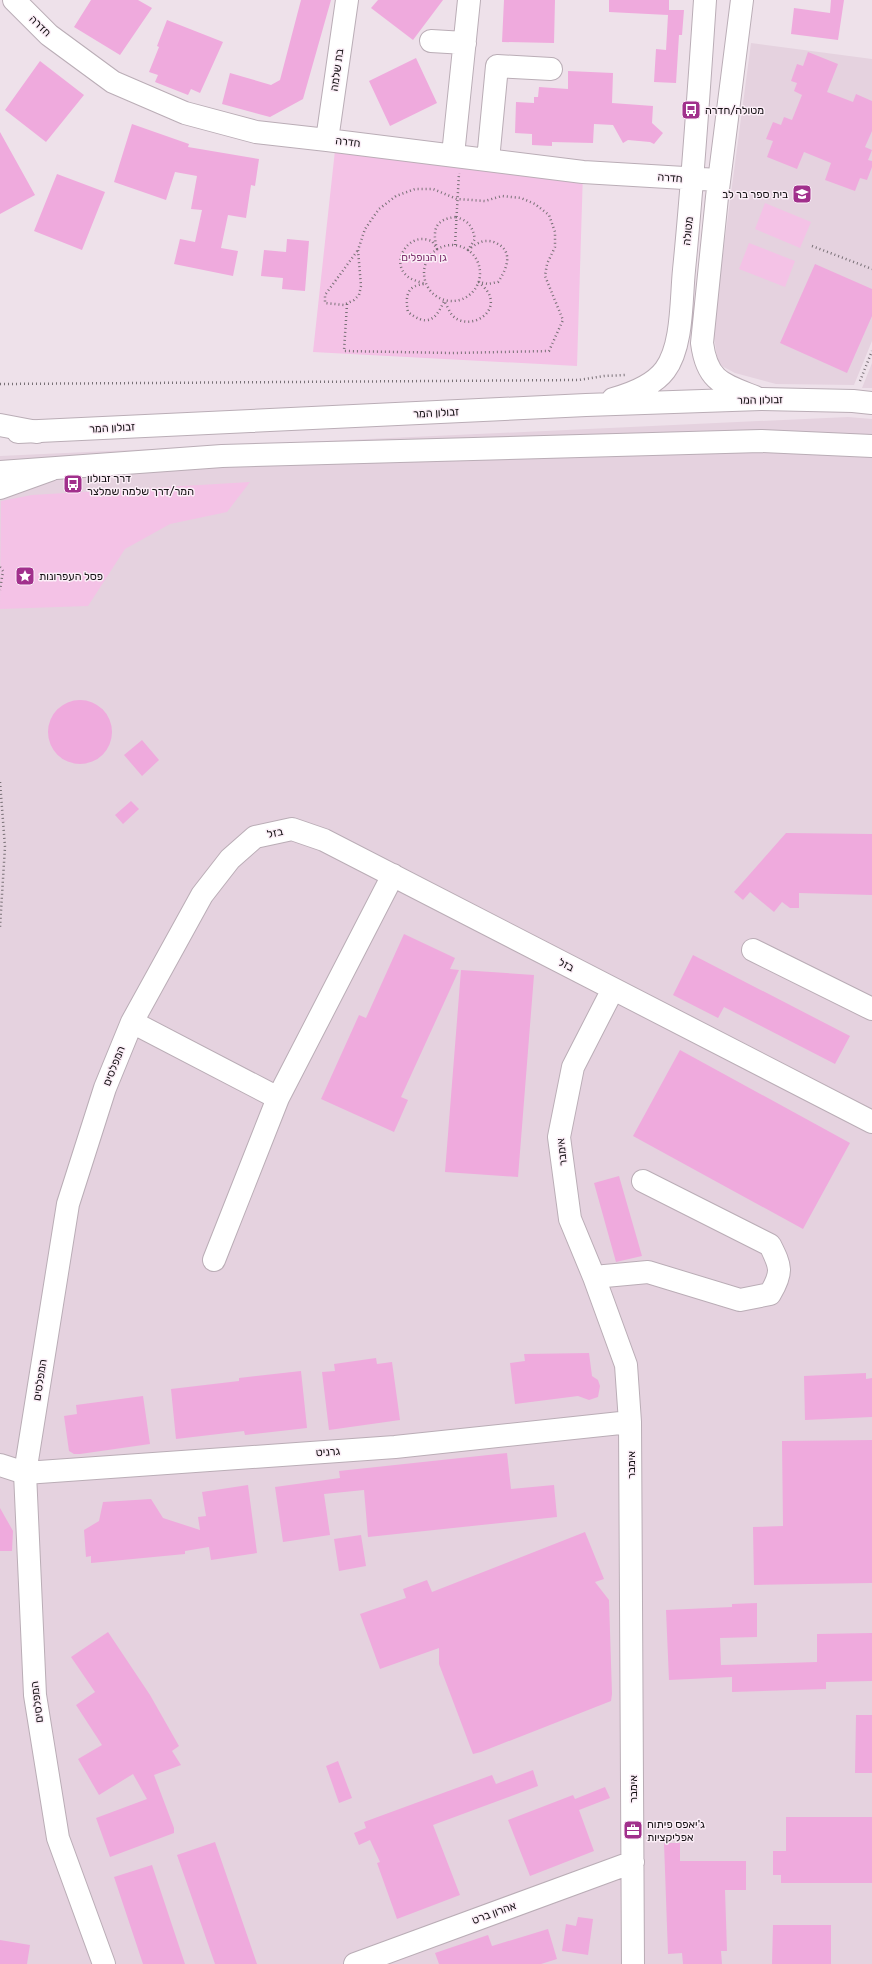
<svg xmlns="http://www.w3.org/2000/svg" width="872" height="1964" font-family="Rubik,Heebo,sans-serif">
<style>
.built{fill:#e5d2df}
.green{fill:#f4c2e6}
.building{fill:#efaadd}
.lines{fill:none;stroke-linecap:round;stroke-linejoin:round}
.minor-casing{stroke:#baadb6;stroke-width:24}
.major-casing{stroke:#baadb6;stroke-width:24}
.path{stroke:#787076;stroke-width:2.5;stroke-dasharray:1 3;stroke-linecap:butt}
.minor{stroke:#fff;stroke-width:22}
.major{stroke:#fff;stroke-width:22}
.labels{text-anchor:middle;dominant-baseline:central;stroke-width:3;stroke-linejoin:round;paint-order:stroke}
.street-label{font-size:11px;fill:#120e11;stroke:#fbeef7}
.poi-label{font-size:11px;fill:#120e11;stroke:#fbeef7;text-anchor:start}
.park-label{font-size:11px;fill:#7e306e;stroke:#fbeef7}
</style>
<rect width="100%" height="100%" fill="#eee1ea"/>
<path class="built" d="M751 43 872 59V341L854 385 776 384 735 373 718 364 713 329Z
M872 363V388H862Z
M848 417 872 419V1964H0V456Z"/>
<path class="green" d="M336 141 583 172 577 366 313 352Z
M765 203 811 222 800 248 755 229Z
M749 243 795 261 785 287 739 269Z
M250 482 227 512 170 524 125 549 88 606 0 609 1 501 32 495Z"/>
<path class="building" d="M91 0H138L152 8 120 55 74 27Z
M301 0H331L303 99 270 117 222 104 230 73 271 85 280 80Z
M378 0H443L413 40 371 8Z
M504 0H555L554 43 502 42Z
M609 0H669V10H684L682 35H679L676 83 654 82 656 49 666 50 668 15 609 12Z
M831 0H844L838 40 791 34 794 8 830 13Z
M167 20 223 42 200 93 191 89 188 95 155 82 158 75 149 72 159 47 157 46Z
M808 52 838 64 827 92 853 102 856 94 872 101V131L865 147 872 150 868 160 872 161V167L867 180 860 178 855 191 825 180 831 163 804 152 797 169 767 157 773 141 766 139 773 122 781 125 784 117 792 120 802 95 794 91 797 83 791 81 797 64 803 66Z
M416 58 437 103 390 126 369 81Z
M40 61 84 95 46 142 5 110Z
M568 71 613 73 612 103 653 106 652 123 663 133 654 144 650 142 628 140 623 143 613 125 594 124 593 143 552 142V146L532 145V134L515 133 516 102 534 103V97H538L539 87 568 89Z
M132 124 189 144 188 147 259 159 255 186 251 185 246 218 228 215 221 248 238 251 233 276 174 264 180 239 195 242 202 210 191 209 197 176 175 172 166 200 114 182Z
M0 132 35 195 0 214Z
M57 174 105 192 82 250 34 231Z
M287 239 309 241 305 291 282 289 283 278 261 276 264 250 286 252Z
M815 264 872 289V316L847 373 780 343Z
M48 732a32 32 0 1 1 64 0a32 32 0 1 1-64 0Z
M142 740 159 760 142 776 124 755Z
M131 801 139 809 123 824 115 815Z
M786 833 872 834V895L799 893V908H790L782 902 774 912 750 892 743 900 734 892Z
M404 934 455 958 450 969 459 970 401 1097 408 1100 394 1132 321 1099 359 1015 366 1018Z
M693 955 850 1036 835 1064 724 1007 718 1018 673 995Z
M461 970 534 975 518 1177 445 1172Z
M680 1050 850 1143 803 1229 633 1136Z
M619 1176 642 1256 616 1262 594 1183Z
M589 1353 592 1376 598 1380 600 1386 598 1397 589 1400 578 1396 515 1404 510 1363 525 1361 524 1354Z
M376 1358 377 1364 392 1362 400 1420 329 1430 322 1372 335 1371 334 1364Z
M301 1371 307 1428 245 1435 244 1431 176 1439 171 1389 239 1381V1378Z
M866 1373V1379L872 1378V1417L805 1420 804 1376Z
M143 1396 150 1444 80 1454H74L69 1451 64 1416 77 1414 76 1405Z
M872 1440V1583L754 1585 753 1527 783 1526 782 1441Z
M507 1453 511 1489 554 1485 557 1517 368 1537 364 1490 324 1494 330 1535 283 1542 275 1487 340 1478 339 1471Z
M248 1485 257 1553 211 1560 209 1547 185 1551V1554L91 1563V1556L86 1557 84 1530 99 1521 103 1502 151 1499 163 1518 200 1530 198 1517 206 1516 202 1492Z
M0 1508 13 1531 12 1551H0Z
M585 1532 604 1579 595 1582 609 1600 612 1694 611 1701 481 1752 473 1754 439 1664V1648L380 1669 360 1614 406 1598 403 1589 427 1580 432 1592Z
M361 1535 366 1566 339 1571 334 1539Z
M757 1603V1637L720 1638 721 1665 817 1662V1634L872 1633V1681L826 1682V1689L732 1692V1677L669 1680 666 1610 732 1607V1604Z
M108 1632 150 1695 179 1746 172 1751 181 1765 154 1775 174 1828V1833L110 1857 96 1818 147 1799 133 1774 99 1795 78 1759 102 1745 76 1705 95 1692 71 1657Z
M856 1715H872V1773H855Z
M338 1761 352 1798 339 1803 326 1766Z
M533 1770 538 1786 433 1825 460 1895 397 1919 377 1863 380 1862 370 1840 359 1845 354 1833 366 1828 364 1822 492 1775 496 1784Z
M605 1787 610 1798 579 1810 594 1851 530 1876 508 1820 573 1795 575 1799Z
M786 1817H872V1883H781V1875H773V1851H786Z
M215 1842 257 1964H215L177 1855Z
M664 1843H680V1861H746V1890H725L727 1951H721L722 1964H683L682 1953 668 1954Z
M152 1865 185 1964H143L114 1877Z
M578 1917 593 1919 588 1955 562 1951 566 1924 576 1926Z
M773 1925H831V1964H772Z
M548 1929 557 1959 541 1964H439L435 1953 488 1935 492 1946Z
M0 1940 30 1945 27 1964H0Z"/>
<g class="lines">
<defs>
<path id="minor" d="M14 0 49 35 113 82 185 113 256 132 327 140 583 172 718 180
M742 0 717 197 702 343C707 381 722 384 755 397
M431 41 465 43
M327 140 347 0
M453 155 469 0
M488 160 497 66 551 69
M613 399C631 394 653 386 665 370 683 346 681 299 684 270 693 180 699 90 705 0
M18 432 586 405 761 399 853 401 872 403
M0 472 222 456 761 441 872 446
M753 950 872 1009
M613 989 573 1067 559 1137 570 1219 594 1277 626 1365 630 1422 633 1964
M132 1022 278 1098 214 1260
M278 1098 393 875
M594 1277 648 1272 740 1300 770 1294C783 1272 781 1267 770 1245L643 1181
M25 1473 395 1447 630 1422
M104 1964 58 1838 35 1695 25 1473 68 1204 105 1088 132 1022 202 895 230 859 255 837 292 829 324 840 872 1122
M355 1964 633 1862"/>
<path id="major" d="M0 425 37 432
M0 488 50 470
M0 1465 25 1473"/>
</defs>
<use href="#minor" class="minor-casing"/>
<use href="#major" class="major-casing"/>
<path class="path" d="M456 217C469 221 472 226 475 239L468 250C472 247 477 243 481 242 485 240 493 241 496 243 514 251 507 269 498 282L488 284 479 282C482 285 487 290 489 294 499 316 466 331 452 315 449 311 447 305 444 301 435 322 426 326 408 312 405 296 407 285 425 284 418 281 410 280 405 274 393 261 406 239 422 239 425 239 429 240 432 241L437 249C432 230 435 219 456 217Z
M424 273a28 28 0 1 1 56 0a28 28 0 1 1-56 0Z
M455 245 459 173
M812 246 872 269
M347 304 344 351 452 353 549 351 563 320 545 276 547 264 555 247V232L549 215 535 204 521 198 502 196 485 201 457 199 433 189H415L396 196 379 209 365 229 358 250 361 286 359 295 354 300 344 305 325 303V295L358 250
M860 381 872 351
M0 384 579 380 604 376 625 375
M0 567 3 571 0 590
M0 782 5 847 0 927"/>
<use href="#minor" class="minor"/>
<use href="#major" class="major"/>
</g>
<defs>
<symbol id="bus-square" viewBox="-11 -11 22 22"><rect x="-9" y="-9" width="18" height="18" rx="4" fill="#a1308c" stroke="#fbeef7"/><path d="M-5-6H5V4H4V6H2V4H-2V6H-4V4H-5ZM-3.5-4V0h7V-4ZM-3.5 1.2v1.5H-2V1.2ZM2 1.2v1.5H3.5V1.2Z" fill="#fff"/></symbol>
<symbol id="school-square" viewBox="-11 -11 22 22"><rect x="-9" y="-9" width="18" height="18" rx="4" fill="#a1308c" stroke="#fbeef7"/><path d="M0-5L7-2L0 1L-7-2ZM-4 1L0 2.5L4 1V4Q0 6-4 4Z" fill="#fff"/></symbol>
<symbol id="sight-square" viewBox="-11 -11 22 22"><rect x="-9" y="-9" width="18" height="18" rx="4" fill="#a1308c" stroke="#fbeef7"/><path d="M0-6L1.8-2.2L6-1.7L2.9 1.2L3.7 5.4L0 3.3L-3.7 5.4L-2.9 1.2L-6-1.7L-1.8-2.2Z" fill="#fff"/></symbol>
<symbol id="office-square" viewBox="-11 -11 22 22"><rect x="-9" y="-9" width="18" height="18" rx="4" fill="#a1308c" stroke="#fbeef7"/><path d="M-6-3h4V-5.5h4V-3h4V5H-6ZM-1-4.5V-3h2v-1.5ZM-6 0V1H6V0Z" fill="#fff"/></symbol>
</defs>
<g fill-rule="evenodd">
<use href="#bus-square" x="680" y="99" width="22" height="22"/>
<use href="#school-square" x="791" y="183" width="22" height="22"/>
<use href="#bus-square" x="62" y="473" width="22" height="22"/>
<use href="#sight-square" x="14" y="565" width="22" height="22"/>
<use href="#office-square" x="622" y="1819" width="22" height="22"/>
</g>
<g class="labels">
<g class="street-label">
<text transform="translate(40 26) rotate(44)">חדרה</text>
<text transform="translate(337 70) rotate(-82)">בת שלמה</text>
<text transform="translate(348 142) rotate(7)">חדרה</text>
<text transform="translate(670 178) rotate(4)">חדרה</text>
<text transform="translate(688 231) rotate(-84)">מטולה</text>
<text transform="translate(760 400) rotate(-1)">זבולון המר</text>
<text transform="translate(436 413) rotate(-3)">זבולון המר</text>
<text transform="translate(112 428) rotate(-3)">זבולון המר</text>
<text transform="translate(275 833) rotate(-12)">בזל</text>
<text transform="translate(566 965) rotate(27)">בזל</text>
<text transform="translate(114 1066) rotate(-68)">המפלסים</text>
<text transform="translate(562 1152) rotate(-96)">אימבר</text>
<text transform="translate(40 1380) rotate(-81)">המפלסים</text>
<text transform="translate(328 1452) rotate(-4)">גרניט</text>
<text transform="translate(631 1465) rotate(-90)">אימבר</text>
<text transform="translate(37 1702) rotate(-97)">המפלסים</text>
<text transform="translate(633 1789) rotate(-90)">אימבר</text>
<text transform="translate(494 1913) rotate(-20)">אהרון ברט</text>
</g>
<g class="poi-label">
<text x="705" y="110">מטולה/חדרה</text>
<text x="788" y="194" text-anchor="end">בית ספר בר לב</text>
<text x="87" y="478">דרך זבולון<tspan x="87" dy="13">המר/דרך שלמה שמלצר</tspan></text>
<text x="39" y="576">פסל העפרונות</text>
<text x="647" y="1824">ג'יאפס פיתוח<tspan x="647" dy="13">אפליקציות</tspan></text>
</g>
<g class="park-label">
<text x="424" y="257">גן הנופלים</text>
</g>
</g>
</svg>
